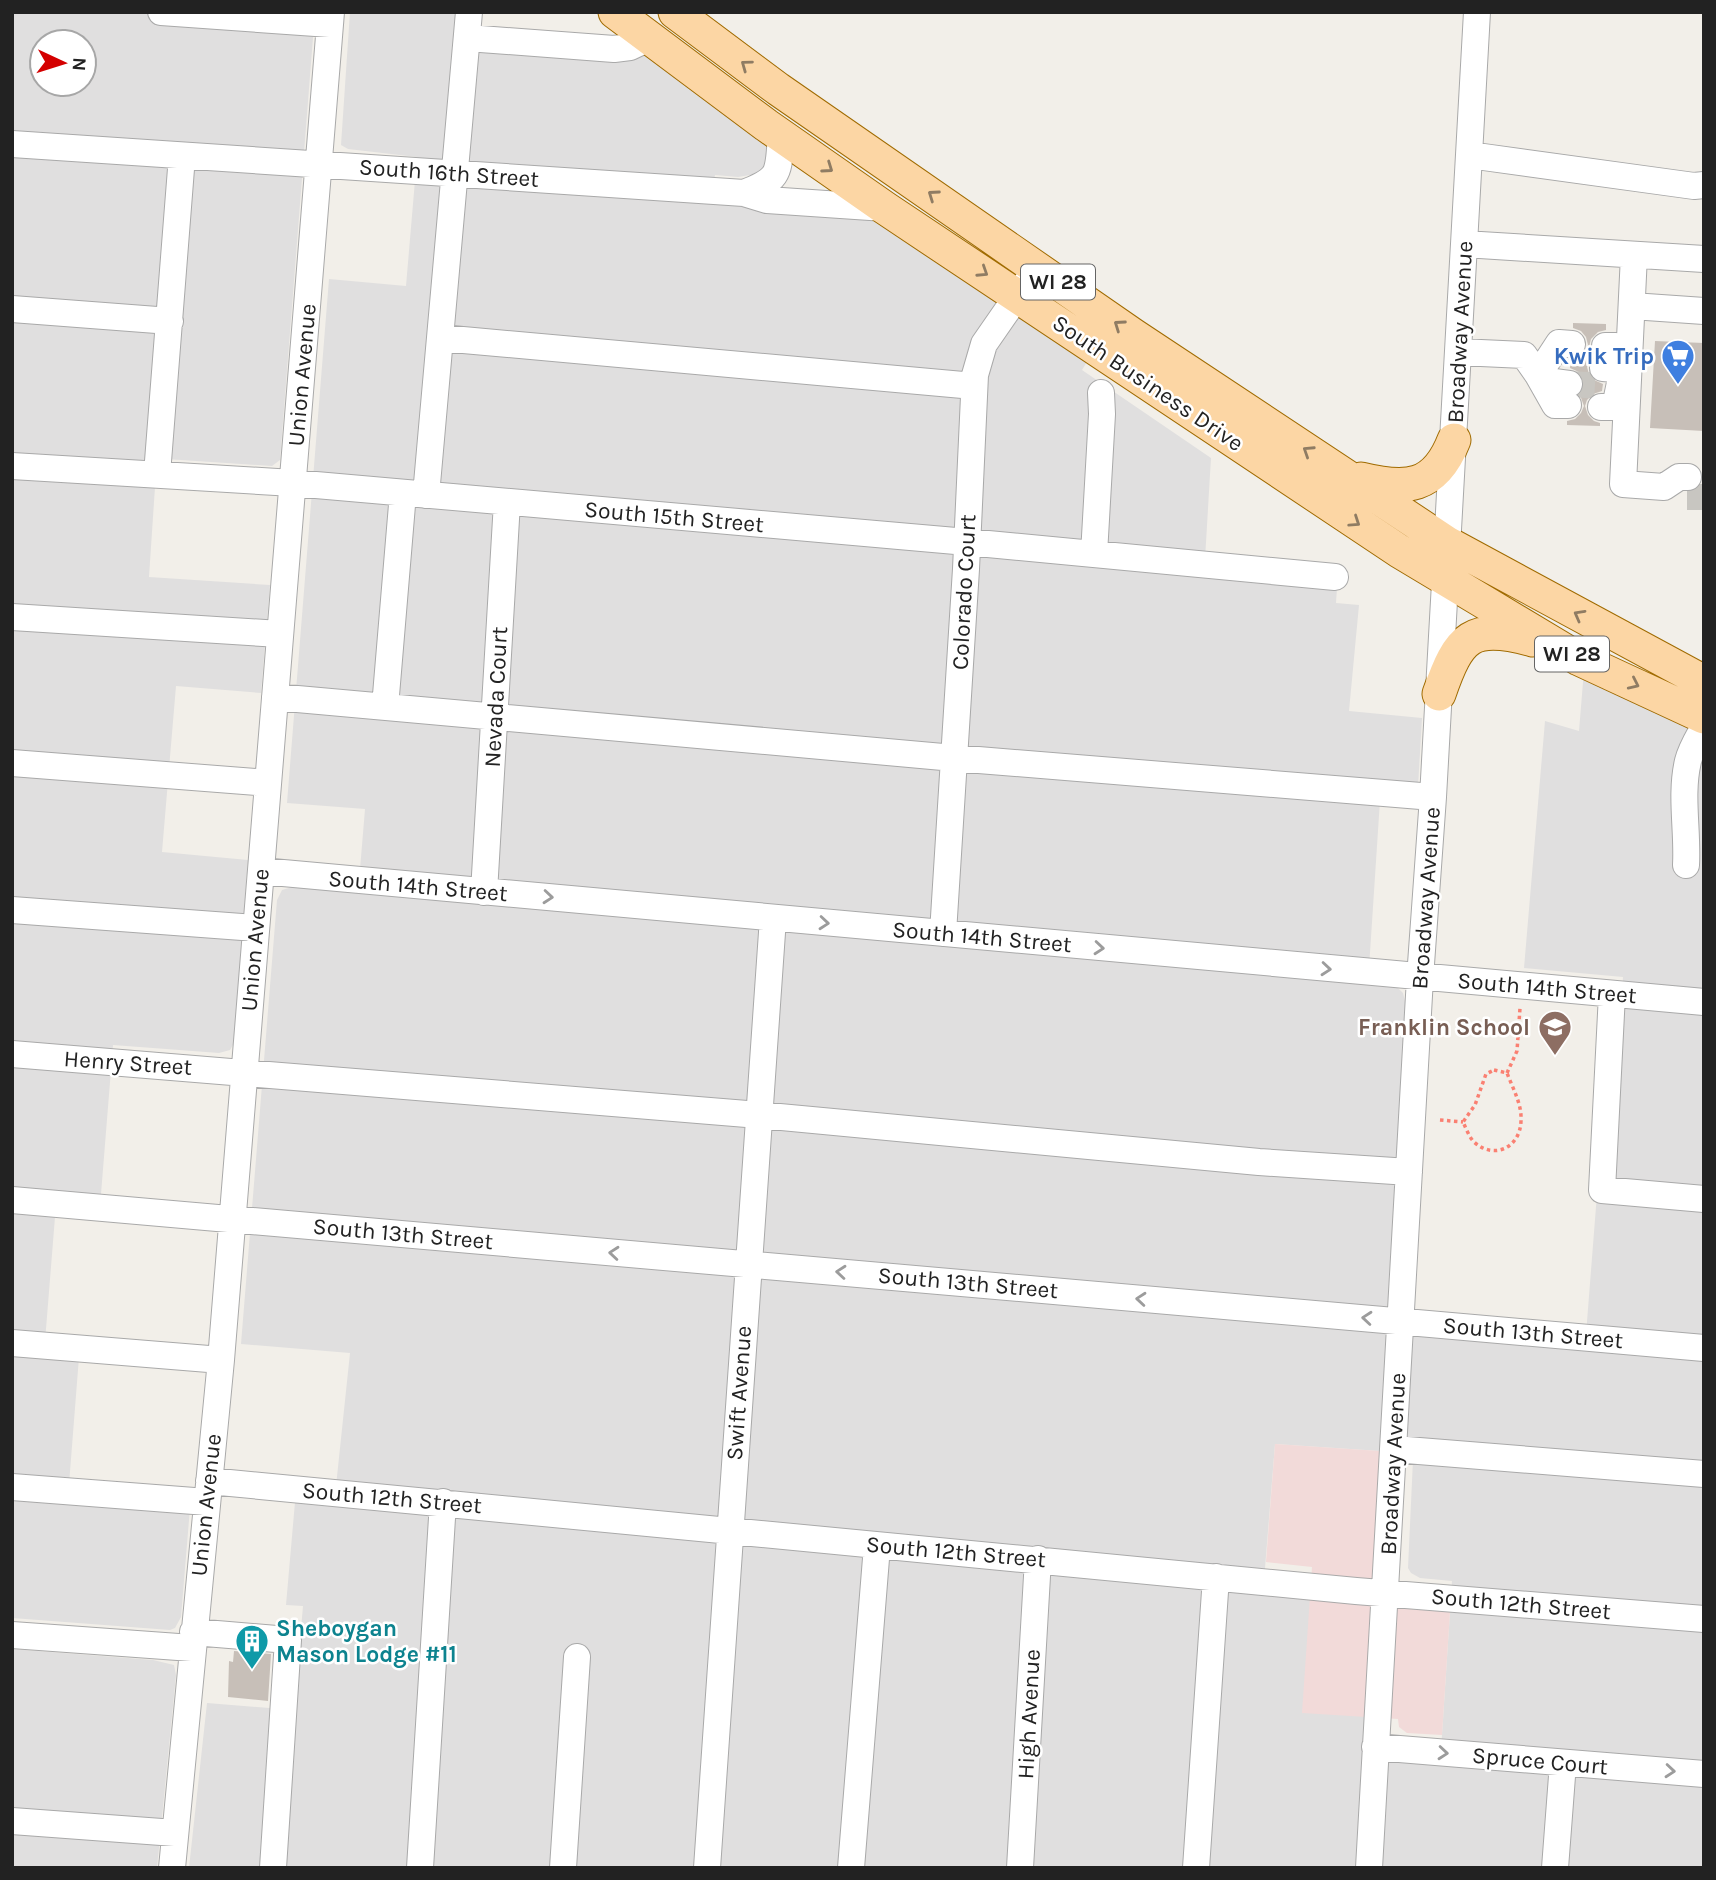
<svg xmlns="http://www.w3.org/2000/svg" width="1716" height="1880" font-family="Karla,sans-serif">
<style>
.residential{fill:#e0dfdf;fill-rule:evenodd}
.commercial{fill:#f2dad9}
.building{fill:#c7bfb8}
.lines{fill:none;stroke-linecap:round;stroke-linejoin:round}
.minor-tunnel{stroke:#c8c6c1;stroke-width:26;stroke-dasharray:26 13;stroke-linecap:butt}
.minor-casing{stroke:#a9a9a9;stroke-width:28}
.major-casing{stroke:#a06b00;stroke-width:35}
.path{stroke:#fa8072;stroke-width:3.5;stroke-dasharray:3.5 3.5;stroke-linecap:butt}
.minor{stroke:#fff;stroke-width:26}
.major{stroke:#fcd6a4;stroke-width:33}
.oneway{stroke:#8f7c63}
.oneway2{stroke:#9c9c9c}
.labels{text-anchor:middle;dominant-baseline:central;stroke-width:5;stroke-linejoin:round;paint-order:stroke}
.shield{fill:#fff;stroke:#646464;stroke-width:2}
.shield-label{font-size:21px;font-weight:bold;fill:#222}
.street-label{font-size:23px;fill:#222;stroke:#fff}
.shop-label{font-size:23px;font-weight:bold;fill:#366cbe;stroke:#fff;text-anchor:end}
.education-label{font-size:23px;font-weight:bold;fill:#785e54;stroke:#fff;text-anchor:end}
.culture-label{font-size:23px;font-weight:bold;fill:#0d838f;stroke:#fff;text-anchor:start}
</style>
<rect width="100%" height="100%" fill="#f2efe9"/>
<path class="residential" d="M12 12H315L280 460 272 466 151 458 155 487 149 577 270 585 261 693 176 686 162 852 248 860 234 1043 230 1050 219 1053 113 1045 101 1194 57 1192 44 1354 79 1357 68 1497 190 1508 181 1617 175 1628 170 1630 12 1618ZM42 42H84V84H42Z
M350 12H464L462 43 646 55 769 139 768 164 756 174 738 177 715 175 713 203 872 215 1090 357 1082 370 1211 458 1204 576 1337 588 1336 603 1359 605 1349 711 1422 718 1418 787 1381 785 1368 983 1396 986 1403 993 1406 1005 1386 1330 1585 1347 1597 1194H1608L1623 977 1524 968 1545 721 1579 731 1584 670 1704 728V1868H189L207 1703 294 1710 303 1606 286 1605 295 1502 334 1505 350 1353 241 1344 277 900 282 890 292 887 358 893 365 809 287 803 329 279 406 286 417 157 348 149 341 145ZM1381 1436 1414 1438 1408 1568 1411 1573 1420 1578 1452 1581 1440 1765 1363 1760 1365 1717 1310 1598 1263 1593 1275 1444 1380 1451Z
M12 1649 153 1660 174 1665 176 1675 157 1868H12Z"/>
<path class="commercial" d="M1275 1444 1380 1451 1371 1606 1450 1612 1442 1735 1407 1733 1399 1727 1398 1719 1302 1713 1312 1567 1266 1562Z"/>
<path class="building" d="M1573 323 1606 324V330L1598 332 1591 339 1589 347 1593 356 1587 367 1589 374 1594 380 1603 384 1602 391 1593 394 1587 400 1585 406 1588 415 1594 421 1600 423V426L1567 425V421L1575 419 1581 413 1584 406 1580 395 1584 387V379L1579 372 1570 368 1571 360 1578 358 1585 353 1588 345 1586 337 1581 331 1573 328Z
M1655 341 1704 343V431L1650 428Z
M234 1651 271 1654 268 1701 228 1697 229 1661 233 1662Z"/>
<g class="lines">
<path class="minor-tunnel" d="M1569 384 1602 386
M1687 497H1704"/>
<defs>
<path id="minor" d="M161 12 330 24
M467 38 614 49 630 47 649 38
M12 144 744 193 767 200 885 208
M1469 155 1694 186 1704 185
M744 193C782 178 778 173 781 135
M1464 244 1704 259
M1634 255 1623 484 1664 487 1679 477H1688
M1632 306 1704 311
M12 309 170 321
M441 338 974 386
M1459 352 1524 355 1538 375 1559 343 1572 344
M1603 368 1615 369 1621 376 1616 346H1605
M1538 375 1555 405H1568
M1538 375 1554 382 1569 384
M1601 407H1615L1621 378
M12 466 293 483 967 542 1335 577
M157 474 182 156
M426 495 469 12
M1094 554 1102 414 1101 393
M12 617 280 634
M275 697 954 758 1433 797
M385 707 403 493
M12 763 268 783
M1686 865C1688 831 1680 795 1688 761 1691 749 1698 738 1704 727
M261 871 1704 1002
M484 892 507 502
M12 910 256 928
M943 933 966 569 975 375 984 344 1027 282
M1612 994 1602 1190 1704 1199
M12 1054 759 1115 1259 1162 1409 1172
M12 1200 1704 1348
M12 1343 221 1360
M1394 1449 1704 1474
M209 1481 1356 1591 1704 1619
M12 1487 207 1502
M193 1632 288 1640 273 1868
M12 1635 192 1648
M1375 1747 1704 1774
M12 1821 175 1833
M172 1868 221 1360 331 12
M420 1868 443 1502
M563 1868 577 1657
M707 1868 773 918
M851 1868 877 1546
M1020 1868 1038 1559
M1196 1868 1216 1577
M1369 1868 1420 978 1433 797 1477 12
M1555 1868 1563 1763"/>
<path id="major" d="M615 12 766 125 885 208 1399 551 1579 659 1704 717
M675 12 778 89 1133 335 1447 543 1704 682
M1361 479C1406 490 1435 489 1454 440
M1439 694C1459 636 1471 623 1533 640"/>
</defs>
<use href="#minor" class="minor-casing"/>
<use href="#major" class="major-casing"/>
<path class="path" d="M1494 1070 1507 1073C1513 1089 1522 1104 1521 1121 1520 1148 1494 1160 1474 1142 1469 1137 1466 1128 1463 1122L1475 1105 1486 1074Z
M1507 1073 1517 1051 1520 1008
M1440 1120 1463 1122"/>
<use href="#minor" class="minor"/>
<use href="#major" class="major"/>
</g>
<defs><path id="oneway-chevron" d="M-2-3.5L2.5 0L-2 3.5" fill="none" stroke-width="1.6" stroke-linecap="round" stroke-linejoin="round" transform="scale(1.75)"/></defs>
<g class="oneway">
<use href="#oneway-chevron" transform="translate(746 65) rotate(-144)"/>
<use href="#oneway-chevron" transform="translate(828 168) rotate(35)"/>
<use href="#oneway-chevron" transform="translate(933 195) rotate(-145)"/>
<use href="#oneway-chevron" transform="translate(983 272) rotate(33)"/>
<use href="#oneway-chevron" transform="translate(1119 325) rotate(-145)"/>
<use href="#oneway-chevron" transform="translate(1308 451) rotate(-147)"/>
<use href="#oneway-chevron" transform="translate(1355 522) rotate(34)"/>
<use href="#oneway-chevron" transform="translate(1579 615) rotate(-151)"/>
<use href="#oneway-chevron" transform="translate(1634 684) rotate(25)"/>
</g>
<g class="oneway2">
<use href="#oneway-chevron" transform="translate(548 897) rotate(5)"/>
<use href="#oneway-chevron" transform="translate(824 923) rotate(5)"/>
<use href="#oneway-chevron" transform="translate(1099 948) rotate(5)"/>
<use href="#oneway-chevron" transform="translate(1326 969) rotate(5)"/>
<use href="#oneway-chevron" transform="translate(614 1253) rotate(-175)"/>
<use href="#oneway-chevron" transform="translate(841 1272) rotate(-175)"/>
<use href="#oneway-chevron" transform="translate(1141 1299) rotate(-175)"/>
<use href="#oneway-chevron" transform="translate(1367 1318) rotate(-175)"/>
<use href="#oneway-chevron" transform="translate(1443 1753) rotate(5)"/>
<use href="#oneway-chevron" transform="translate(1670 1771) rotate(5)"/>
</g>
<defs>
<symbol id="supermarket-pin" viewBox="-11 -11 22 30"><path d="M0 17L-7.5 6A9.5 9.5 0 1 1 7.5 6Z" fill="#3f7fe0" stroke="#fff"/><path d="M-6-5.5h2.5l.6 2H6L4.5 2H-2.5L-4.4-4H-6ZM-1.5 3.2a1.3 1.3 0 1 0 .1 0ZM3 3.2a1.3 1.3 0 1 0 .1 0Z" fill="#fff"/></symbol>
<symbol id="school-pin" viewBox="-11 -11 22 30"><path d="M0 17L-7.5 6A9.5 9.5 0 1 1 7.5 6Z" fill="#8d6e63" stroke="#fff"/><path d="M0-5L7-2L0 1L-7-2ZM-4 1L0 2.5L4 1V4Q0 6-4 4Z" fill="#fff"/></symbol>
<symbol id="building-pin" viewBox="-11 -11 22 30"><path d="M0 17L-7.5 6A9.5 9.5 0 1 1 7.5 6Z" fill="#0f9aa8" stroke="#fff"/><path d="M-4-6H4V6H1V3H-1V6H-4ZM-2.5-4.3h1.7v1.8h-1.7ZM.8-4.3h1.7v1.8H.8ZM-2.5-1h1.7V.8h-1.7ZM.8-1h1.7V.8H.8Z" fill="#fff"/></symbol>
</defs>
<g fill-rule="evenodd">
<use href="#supermarket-pin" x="1659" y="337" width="38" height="52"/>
<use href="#school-pin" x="1536" y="1008" width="38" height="52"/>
<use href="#building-pin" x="233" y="1622" width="38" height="52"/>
</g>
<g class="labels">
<g class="shield">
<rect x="1021" y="264.5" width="74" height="35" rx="5"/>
<rect x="1535" y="636.5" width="74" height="35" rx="5"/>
</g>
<g class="shield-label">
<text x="1058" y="282">WI 28</text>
<text x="1572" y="654">WI 28</text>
</g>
<g class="street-label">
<text transform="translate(449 173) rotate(4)">South 16th Street</text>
<text transform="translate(1460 332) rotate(-87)">Broadway Avenue</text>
<text transform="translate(302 375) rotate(-85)">Union Avenue</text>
<text transform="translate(1148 383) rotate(34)">South Business Drive</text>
<text transform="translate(674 517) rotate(5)">South 15th Street</text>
<text transform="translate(964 592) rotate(-87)">Colorado Court</text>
<text transform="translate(496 697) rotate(-87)">Nevada Court</text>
<text transform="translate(418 886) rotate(5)">South 14th Street</text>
<text transform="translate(1426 898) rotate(-86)">Broadway Avenue</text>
<text transform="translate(982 937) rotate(5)">South 14th Street</text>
<text transform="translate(255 940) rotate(-85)">Union Avenue</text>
<text transform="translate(1547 988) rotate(5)">South 14th Street</text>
<text transform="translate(128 1063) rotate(4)">Henry Street</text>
<text transform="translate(403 1234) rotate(5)">South 13th Street</text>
<text transform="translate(968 1283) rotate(5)">South 13th Street</text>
<text transform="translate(1533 1333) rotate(5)">South 13th Street</text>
<text transform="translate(739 1393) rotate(-86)">Swift Avenue</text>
<text transform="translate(1393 1464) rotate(-87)">Broadway Avenue</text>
<text transform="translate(392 1498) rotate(5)">South 12th Street</text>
<text transform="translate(206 1505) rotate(-84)">Union Avenue</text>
<text transform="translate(956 1552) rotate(5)">South 12th Street</text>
<text transform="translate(1521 1604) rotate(5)">South 12th Street</text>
<text transform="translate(1029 1714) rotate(-87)">High Avenue</text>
<text transform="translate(1540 1761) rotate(5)">Spruce Court</text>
</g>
<g class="shop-label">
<text x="1654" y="356">Kwik Trip</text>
</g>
<g class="education-label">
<text x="1530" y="1027">Franklin School</text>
</g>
<g class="culture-label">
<text x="276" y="1628">Sheboygan<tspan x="276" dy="26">Mason Lodge #11</tspan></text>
</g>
</g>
<rect width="1716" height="1880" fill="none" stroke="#222222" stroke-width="28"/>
<g transform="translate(63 63) rotate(94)"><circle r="33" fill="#ffffff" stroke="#a7a7a7" stroke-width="2"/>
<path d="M0-5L12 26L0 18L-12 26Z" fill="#d40000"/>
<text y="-10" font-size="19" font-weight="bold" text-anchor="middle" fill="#222222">N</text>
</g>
</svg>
